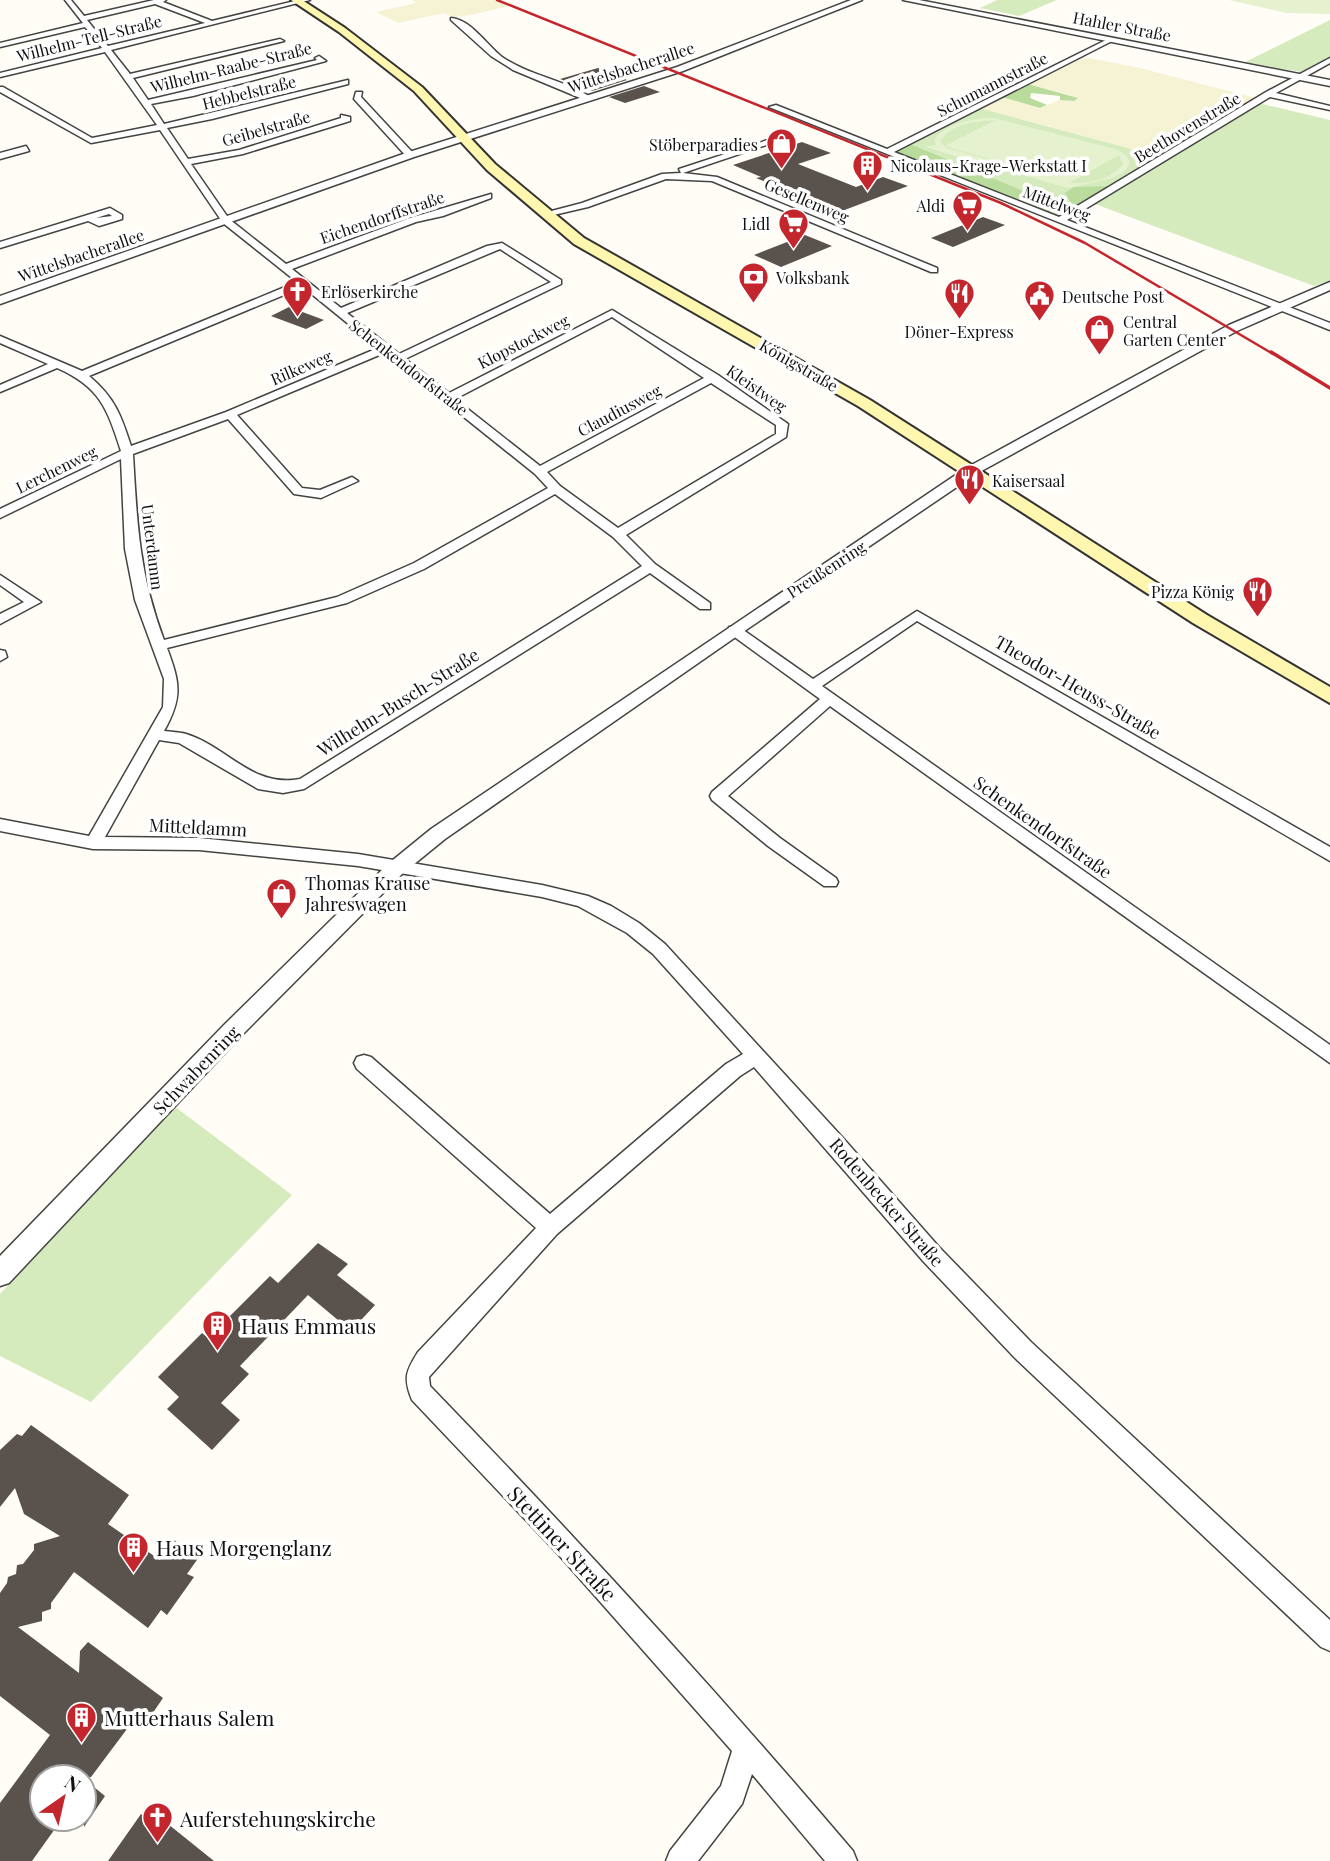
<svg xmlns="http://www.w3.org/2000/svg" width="1330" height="1861" font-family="'Playfair Display',serif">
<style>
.farmland{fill:#f6f3d4}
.green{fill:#d5ebbd}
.forest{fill:#b9dc9c}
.pitch{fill:#e6f2cf;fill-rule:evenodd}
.building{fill:#5a524d}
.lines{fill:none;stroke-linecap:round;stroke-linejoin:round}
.minor-casing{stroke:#444;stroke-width:3}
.tertiary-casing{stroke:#444;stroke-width:3}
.secondary-casing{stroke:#333;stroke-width:4}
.minor{fill:#fff;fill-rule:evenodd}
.tertiary{fill:#fff;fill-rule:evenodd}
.secondary{fill:#fff6b0;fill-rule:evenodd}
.rail-far1{stroke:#c4262e;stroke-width:2.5}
.rail{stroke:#c4262e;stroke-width:3.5}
.labels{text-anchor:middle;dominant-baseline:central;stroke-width:7;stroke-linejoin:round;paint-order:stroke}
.far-street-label{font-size:16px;fill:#111;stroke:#fff}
.far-poi-label{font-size:16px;fill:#111;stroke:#fff;text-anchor:start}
.street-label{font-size:18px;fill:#111;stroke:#fff}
.poi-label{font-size:18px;fill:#111;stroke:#fff;text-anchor:start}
.near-poi-label{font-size:21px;fill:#111;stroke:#fff;text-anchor:start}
.near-street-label{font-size:21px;fill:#111;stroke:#fff}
</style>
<rect width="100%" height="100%" fill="#fffdf5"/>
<path class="farmland" d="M412 0H494L509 6 472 15 453 17 444 13 398 23 376 12 416 3Z
M1083 57 1136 67 1256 98 1161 157 979 108 1002 97 1040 108 1060 100 1075 101 1070 95 1028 84Z"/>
<path class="green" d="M997 0H1057L1019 16 980 8Z
M1330 20V57L1302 72 1243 63Z
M1258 103 1330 120V280L1314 286 1095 204Z
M979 108 1161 157 1073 205 1040 206 1029 193 908 143Z
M174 1106 292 1195 91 1402 0 1356V1294Z"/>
<path class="forest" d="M1028 84 1078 98 1074 101 1060 100V96L1031 93 1030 98 1047 105 1040 108 1002 97Z
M908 143 1029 193 1040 206 1072 205 1065 193 1074 187 1111 186 1063 214 1053 215 899 155 897 150Z"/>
<path class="pitch" d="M1229 0H1330V14L1286 13Z
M994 118 1115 149 1126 155 1130 163 1125 171 1112 178 1068 188 925 147 936 145 935 139C948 122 975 118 994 118ZM996 120 945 146 1067 182 947 148 940 142C950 123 977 121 996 120ZM1119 155 1123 164C1111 180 1088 184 1069 183Z"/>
<path class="building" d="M598 68 627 80 592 91 560 79Z
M644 86 660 92 625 103 609 97Z
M802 142 831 153 798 164 856 187 883 177 908 186 834 214 804 202 809 200 756 178 761 177 733 165Z
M983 217 1005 225 953 247 931 238Z
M805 235 832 246 781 267 754 255Z
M289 307 324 320 306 329 271 316Z
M318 1243 348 1264 337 1275 375 1305 351 1331 308 1295 240 1366 249 1374 221 1403 240 1420 212 1450 167 1409 179 1397 158 1377 202 1333 208 1338 270 1276 278 1283Z
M31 1425 129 1495 108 1524 160 1560 174 1540 199 1557 187 1574 194 1577 167 1615 161 1610 148 1628 74 1572 51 1603V1609L42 1612V1621L18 1627 79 1673 80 1651 88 1642 163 1698 148 1720 139 1713 91 1777H42V1819H62L32 1861H0V1803L50 1735 0 1696V1593L7 1583 8 1577 16 1574 17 1565 23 1564 34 1550V1544L60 1536 24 1514 15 1488 0 1507V1450L17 1434 22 1436Z
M84 1779 105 1796 84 1827Z
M141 1814 158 1828 163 1820 214 1861H108Z"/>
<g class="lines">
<defs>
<path id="minor" d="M65 0H71L84 16 154 0H166L163 2 212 21 299 0H310L111 50 130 74 280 39 284 41 133 78 148 100 317 60 315 58 319 56 326 61 193 96 151 104 164 124 348 80V84L212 119 167 128 188 159 239 150 341 118V115L350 117V121L243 154 191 164 229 219 286 264 410 218 491 194V198L443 216 416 222 292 269 341 308 487 246 502 243 561 280V284L405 359 449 393 612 310 718 375 788 424 786 437 626 535 655 564 710 603V609H700L650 573 304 789 283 793 258 789 179 743 159 740 105 837 199 838 358 854 542 885 588 896 611 906 639 923 665 944 843 1138 939 1247 1031 1342 1330 1620V1651L1321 1647 1015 1358 923 1261 754 1067 740 1076 557 1234 429 1377 430 1386C576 1537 717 1691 853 1851L857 1861H825L752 1774 742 1804 698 1861H666L670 1851 721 1786 732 1751 557 1553 412 1400C403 1378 406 1371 418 1352L536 1228 357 1069 354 1063 357 1057 364 1055 371 1057 550 1214 726 1064 743 1054 653 954 627 933 578 906 542 897 358 866 199 850 93 849 0 831V819L89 836 163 707 164 679 135 600 125 549 121 459 0 518V509L121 451C107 408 100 387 57 368L0 392V385L48 364 0 343V336L82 371 297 282 223 223 160 130 91 143 0 92V87H3L92 138 157 125 105 52 0 77V73L102 48 85 27 0 47V43L83 23ZM155 4 205 23 108 46 87 20ZM500 249 551 282 399 354 347 313ZM303 287 378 348 226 412 131 446C121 415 115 398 89 376ZM612 317 704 378 540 466 455 399ZM384 353 535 474 548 488 414 563 337 597 164 640C139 573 137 524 133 454L228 419 294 494 321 498 358 481 352 477 320 490 302 488 237 415ZM711 383 776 425V434L618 528 560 486 547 472ZM555 494 613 537 642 566 300 779C252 788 228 747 186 734 179 732 171 732 164 731 183 697 180 683 167 648L347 603 424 569Z
M451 18C470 19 487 45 502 57 530 76 565 80 592 98L585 100 513 70 491 56 451 20Z
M1110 38 1112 41 894 152 1059 217 1266 92 1330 58V63L1276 93 1330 106V110L1270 97 1067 220 1330 323V330L769 107 776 105 887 149Z
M356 92H362L361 97 413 153V157H407L354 99Z
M783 135 790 137 683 173 717 177 937 268V272H931L712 181 666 179 588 207 545 217 540 214 582 203 662 174 681 173 679 169Z
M26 146 29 151 0 159V153Z
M110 208 122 215V219L99 226 88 221 0 248V242ZM109 214 112 216 96 218Z
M0 575 41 602 0 624V614L24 602 0 585Z
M917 611 1330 847V861L917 621 822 686 1330 1045V1063L830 706 728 796 780 838 836 878 838 882 836 886H824L768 846 712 800 710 796 712 792 820 699 729 633V627H739L813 679Z
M0 650 5 651 7 657 0 661Z"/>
<path id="tertiary" d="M851 0H862L683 71 414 157 0 304V296L406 153 677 67Z
M903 0H919L1330 80V86Z
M1330 282V290L1237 331 976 474 740 634 445 839 402 874 240 1037 9 1283 0 1286V1256L224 1025 388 864 431 829 966 468 1229 325Z"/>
<path id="secondary" d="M291 0H302L345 28 422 87 495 164 584 238 870 400 1207 615 1330 687V703L1193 623 858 406 574 244 487 170 414 91 339 32Z"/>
</defs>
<use href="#minor" class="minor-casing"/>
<use href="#tertiary" class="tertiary-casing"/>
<use href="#secondary" class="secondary-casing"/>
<use href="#minor" class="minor"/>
<use href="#tertiary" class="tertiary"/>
<use href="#secondary" class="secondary"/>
<path class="rail-far1" d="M497 0 1001 203 1085 243 1273 354"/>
<path class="rail" d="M1271 352 1330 388"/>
</g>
<defs>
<symbol id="shop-pin" viewBox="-11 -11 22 30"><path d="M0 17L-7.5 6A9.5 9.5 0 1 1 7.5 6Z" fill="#c4262e" stroke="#fff"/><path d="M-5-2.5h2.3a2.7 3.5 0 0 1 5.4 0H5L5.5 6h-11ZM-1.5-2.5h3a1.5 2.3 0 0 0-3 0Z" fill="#fff"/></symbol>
<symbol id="building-pin" viewBox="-11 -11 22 30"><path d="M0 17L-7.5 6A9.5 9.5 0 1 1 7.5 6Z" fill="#c4262e" stroke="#fff"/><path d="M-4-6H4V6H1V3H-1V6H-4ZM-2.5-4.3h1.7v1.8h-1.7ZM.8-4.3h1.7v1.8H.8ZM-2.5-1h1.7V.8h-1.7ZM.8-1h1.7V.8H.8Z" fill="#fff"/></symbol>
<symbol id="supermarket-pin" viewBox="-11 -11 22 30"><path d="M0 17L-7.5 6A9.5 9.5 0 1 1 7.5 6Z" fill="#c4262e" stroke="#fff"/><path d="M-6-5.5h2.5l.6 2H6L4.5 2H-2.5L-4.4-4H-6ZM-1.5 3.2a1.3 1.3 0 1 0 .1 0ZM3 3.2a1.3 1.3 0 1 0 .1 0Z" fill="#fff"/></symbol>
<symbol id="bank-pin" viewBox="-11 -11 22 30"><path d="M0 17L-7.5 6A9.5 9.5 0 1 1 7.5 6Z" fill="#c4262e" stroke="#fff"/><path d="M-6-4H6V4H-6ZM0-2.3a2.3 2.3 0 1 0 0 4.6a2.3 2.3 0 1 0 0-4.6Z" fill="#fff"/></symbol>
<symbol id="church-pin" viewBox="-11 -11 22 30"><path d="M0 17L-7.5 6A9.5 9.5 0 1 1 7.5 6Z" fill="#c4262e" stroke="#fff"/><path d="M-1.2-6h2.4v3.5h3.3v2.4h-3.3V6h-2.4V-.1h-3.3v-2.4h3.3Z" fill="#fff"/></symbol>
<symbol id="restaurant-pin" viewBox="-11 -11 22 30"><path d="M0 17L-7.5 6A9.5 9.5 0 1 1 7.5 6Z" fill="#c4262e" stroke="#fff"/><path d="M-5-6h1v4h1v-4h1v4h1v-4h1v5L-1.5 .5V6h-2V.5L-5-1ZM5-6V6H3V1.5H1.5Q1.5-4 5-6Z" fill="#fff"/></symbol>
<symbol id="civic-pin" viewBox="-11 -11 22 30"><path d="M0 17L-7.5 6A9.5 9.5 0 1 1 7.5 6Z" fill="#c4262e" stroke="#fff"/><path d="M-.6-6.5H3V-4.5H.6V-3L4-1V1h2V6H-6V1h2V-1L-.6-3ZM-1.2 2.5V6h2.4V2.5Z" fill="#fff"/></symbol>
</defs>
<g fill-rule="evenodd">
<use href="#shop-pin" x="764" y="126" width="35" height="47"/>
<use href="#building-pin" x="850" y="148" width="35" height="47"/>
<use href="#supermarket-pin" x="950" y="188" width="35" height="47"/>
<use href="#supermarket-pin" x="776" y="206" width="35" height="47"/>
<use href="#bank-pin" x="736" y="260" width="35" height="47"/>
<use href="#church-pin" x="280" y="274" width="35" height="47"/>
<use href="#restaurant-pin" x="942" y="276" width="35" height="47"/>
<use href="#civic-pin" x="1022" y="278" width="35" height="47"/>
<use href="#shop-pin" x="1082" y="312" width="35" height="47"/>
<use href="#restaurant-pin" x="952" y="462" width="35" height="47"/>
<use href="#restaurant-pin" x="1240" y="574" width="35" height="47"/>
<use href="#shop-pin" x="264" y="876" width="35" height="47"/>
<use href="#building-pin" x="200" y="1308" width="35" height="47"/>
<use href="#building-pin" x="116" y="1530" width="35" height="47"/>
<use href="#building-pin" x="64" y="1700" width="35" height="47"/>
<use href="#church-pin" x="140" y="1800" width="35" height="47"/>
</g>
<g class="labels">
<g class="far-street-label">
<text transform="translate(1122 26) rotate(11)">Hahler Straße</text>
<text transform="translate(89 38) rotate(-14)">Wilhelm-Tell-Straße</text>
<text transform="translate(231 67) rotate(-14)">Wilhelm-Raabe-Straße</text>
<text transform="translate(631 67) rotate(-18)">Wittelsbacherallee</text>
<text transform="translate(992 84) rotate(-27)">Schumannstraße</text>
<text transform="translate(249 92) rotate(-14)">Hebbelstraße</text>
<text transform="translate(1187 127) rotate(-31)">Beethovenstraße</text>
<text transform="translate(266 128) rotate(-16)">Geibelstraße</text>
<text transform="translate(807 200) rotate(23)">Gesellenweg</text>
<text transform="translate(1057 203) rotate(21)">Mittelweg</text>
<text transform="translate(382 217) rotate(-19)">Eichendorffstraße</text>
<text transform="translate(81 255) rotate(-19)">Wittelsbacherallee</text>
<text transform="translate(523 341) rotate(-27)">Klopstockweg</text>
<text transform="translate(799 365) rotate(30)">Königstraße</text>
<text transform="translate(301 367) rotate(-23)">Rilkeweg</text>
<text transform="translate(409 367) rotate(38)">Schenkendorfstraße</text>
<text transform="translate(757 388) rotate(35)">Kleistweg</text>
<text transform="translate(619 410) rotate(-28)">Claudiusweg</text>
<text transform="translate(56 469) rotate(-26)">Lerchenweg</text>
<text transform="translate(153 547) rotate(83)">Unterdamm</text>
<text transform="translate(826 569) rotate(-33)">Preußenring</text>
</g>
<g class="far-poi-label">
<text x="758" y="144" text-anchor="end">Stöberparadies</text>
<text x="890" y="165">Nicolaus-Krage-Werkstatt I</text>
<text x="945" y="205" text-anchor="end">Aldi</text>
<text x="770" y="223" text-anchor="end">Lidl</text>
<text x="776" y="277">Volksbank</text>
<text x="321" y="291">Erlöserkirche</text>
<text x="1062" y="296">Deutsche Post</text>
<text x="1123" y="321">Central<tspan x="1123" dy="18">Garten Center</tspan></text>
<text x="959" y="331" text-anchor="middle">Döner-Express</text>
<text x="992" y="480">Kaisersaal</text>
<text x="1234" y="591" text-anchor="end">Pizza König</text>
</g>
<g class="street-label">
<text transform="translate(1078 687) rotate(30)">Theodor-Heuss-Straße</text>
<text transform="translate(398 702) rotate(-32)">Wilhelm-Busch-Straße</text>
<text transform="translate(198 827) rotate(3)">Mitteldamm</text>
<text transform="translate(1043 827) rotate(35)">Schenkendorfstraße</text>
<text transform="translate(196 1070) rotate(-46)">Schwabenring</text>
<text transform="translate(887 1202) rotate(49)">Rodenbecker Straße</text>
</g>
<g class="poi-label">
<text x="305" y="883">Thomas Krause<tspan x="305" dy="21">Jahreswagen</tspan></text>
</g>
<g class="near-poi-label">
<text x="241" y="1325">Haus Emmaus</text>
<text x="156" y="1547">Haus Morgenglanz</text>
<text x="104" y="1717">Mutterhaus Salem</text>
<text x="180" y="1818">Auferstehungskirche</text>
</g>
<g class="near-street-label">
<text transform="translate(563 1543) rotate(47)">Stettiner Straße</text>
</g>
</g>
<g transform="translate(63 1798) rotate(34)"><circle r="33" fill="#ffffff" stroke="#a0a0a0" stroke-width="2"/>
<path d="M0-5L12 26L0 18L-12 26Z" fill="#c4262e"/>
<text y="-10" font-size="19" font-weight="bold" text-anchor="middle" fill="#111111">N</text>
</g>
</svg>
